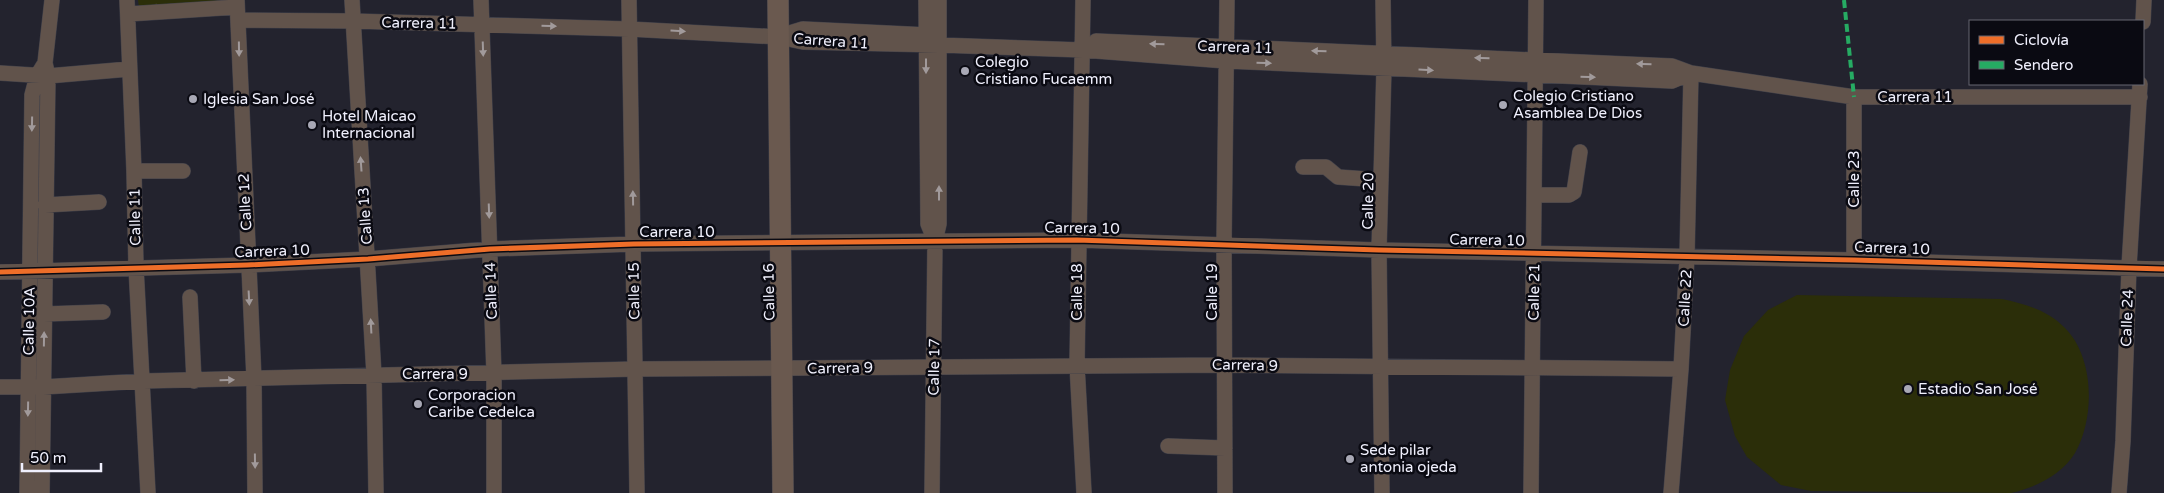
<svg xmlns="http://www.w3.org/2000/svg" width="2164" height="493" font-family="'Varela Round',sans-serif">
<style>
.park{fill:url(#park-tufts)}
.pitch{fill:#2b2e09}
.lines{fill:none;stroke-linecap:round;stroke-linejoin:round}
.minor-casing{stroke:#41414a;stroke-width:16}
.highway-casing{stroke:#41414a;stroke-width:22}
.minor{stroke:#61534b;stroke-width:15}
.highway{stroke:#6a594f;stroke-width:21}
.quiet{stroke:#26ab63;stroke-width:4;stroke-dasharray:8 4;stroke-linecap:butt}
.cycleway-casing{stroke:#0a0a12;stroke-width:8}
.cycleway{stroke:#ee6e29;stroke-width:5}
.oneway{fill:#a19a9b}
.poi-dot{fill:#a8a8b5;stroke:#0a0a12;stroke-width:2}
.labels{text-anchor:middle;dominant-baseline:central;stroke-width:5;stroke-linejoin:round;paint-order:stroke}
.street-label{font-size:15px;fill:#f0f0fd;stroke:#0a0a12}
.poi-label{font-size:15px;fill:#f0f0fd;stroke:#0a0a12;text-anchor:start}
</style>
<defs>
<pattern id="park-tufts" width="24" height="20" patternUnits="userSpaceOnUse" patternTransform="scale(1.25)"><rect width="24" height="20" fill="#2b2e09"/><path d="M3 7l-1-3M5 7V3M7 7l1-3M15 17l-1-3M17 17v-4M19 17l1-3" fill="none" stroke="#4a4d2e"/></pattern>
</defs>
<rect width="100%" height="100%" fill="#23232e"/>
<path class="park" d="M138 0H233L139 7Z"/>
<path class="pitch" d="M1797 295 2002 299C2025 304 2047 310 2064 327 2095 357 2095 418 2075 453 2062 475 2034 488 2011 493L1811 491 1781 485 1747 457 1735 436 1725 400 1730 370 1744 336 1768 310Z"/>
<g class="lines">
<defs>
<path id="minor" d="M127 0 134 171 136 267 148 493
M237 0 254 379 255 493
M352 0 374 375 376 493
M481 0 494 374V493
M629 0 637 493
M926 0 928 224 935 241
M1083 0 1077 365 1084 493
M128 14 237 7
M238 20 352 21 629 29 779 37 803 42 939 45 1083 50 1226 61 1672 81 1691 73
M2143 22 2144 0
M780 36 803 29 928 35
M1096 41 1672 66 1691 73 1854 97H2140
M0 73 48 76 129 69
M1854 97V260
M1303 167H1326L1338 177 1381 180
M134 171H183
M1535 195H1569L1574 192 1580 152
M45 205 99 202
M0 272 247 265 368 259 490 249 634 244 1077 240 1379 250 1854 260 2164 269
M190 297 194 381
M44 314 103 312
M0 387H43L143 381 636 369 1225 365 1681 369
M1168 446 1225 448
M27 493 32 95 37 76 45 63
M42 493 48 76 45 63 52 0
M932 493 935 241 939 224V0
M1225 493 1224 244 1227 0
M1382 493 1379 250 1384 68 1383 0
M1531 493 1536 0
M1671 493 1681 369 1687 257 1691 73
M2119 493 2123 441 2129 267 2140 84"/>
<path id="highway" d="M778 0 783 493"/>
</defs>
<use href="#minor" class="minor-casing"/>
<use href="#highway" class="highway-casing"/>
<use href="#minor" class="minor"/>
<use href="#highway" class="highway"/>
<path class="quiet" d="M1844 0 1854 97"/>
<defs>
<path id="cycleway" d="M0 272 247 265 368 259 490 249 634 244 1077 240 1379 250 1854 260 2164 269"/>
</defs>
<use href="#cycleway" class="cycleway-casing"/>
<use href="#cycleway" class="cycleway"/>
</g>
<defs><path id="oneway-solid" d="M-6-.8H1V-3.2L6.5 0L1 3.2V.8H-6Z" transform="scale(1.25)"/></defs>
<g class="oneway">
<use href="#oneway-solid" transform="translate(549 26) rotate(2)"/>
<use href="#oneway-solid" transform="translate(678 31) rotate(3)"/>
<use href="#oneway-solid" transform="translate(1157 44) rotate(-178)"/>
<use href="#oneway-solid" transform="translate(239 49) rotate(89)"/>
<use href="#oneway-solid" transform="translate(483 49) rotate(88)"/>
<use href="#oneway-solid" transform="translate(1319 51) rotate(-178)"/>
<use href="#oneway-solid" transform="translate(1482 58) rotate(-178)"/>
<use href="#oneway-solid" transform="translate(1264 63) rotate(2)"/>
<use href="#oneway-solid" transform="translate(1644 64) rotate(-178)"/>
<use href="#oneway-solid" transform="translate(926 66) rotate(90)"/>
<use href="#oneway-solid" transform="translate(1426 70) rotate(3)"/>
<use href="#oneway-solid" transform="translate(1588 77) rotate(2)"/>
<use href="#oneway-solid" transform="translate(32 124) rotate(91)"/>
<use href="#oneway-solid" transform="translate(361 164) rotate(-94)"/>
<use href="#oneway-solid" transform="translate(939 193) rotate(-90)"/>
<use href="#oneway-solid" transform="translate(633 198) rotate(-91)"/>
<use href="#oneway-solid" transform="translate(489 211) rotate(88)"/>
<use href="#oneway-solid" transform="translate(249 298) rotate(87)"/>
<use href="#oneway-solid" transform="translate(371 326) rotate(-93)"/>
<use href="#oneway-solid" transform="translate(44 339) rotate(-89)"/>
<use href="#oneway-solid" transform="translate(227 380) rotate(-2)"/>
<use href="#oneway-solid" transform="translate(28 409) rotate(91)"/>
<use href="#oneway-solid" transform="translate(255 461) rotate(89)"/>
</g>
<g class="poi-dot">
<circle cx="965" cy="71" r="5"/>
<circle cx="193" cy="99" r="5"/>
<circle cx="1503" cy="105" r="5"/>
<circle cx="312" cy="125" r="5"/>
<circle cx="1908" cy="389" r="5"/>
<circle cx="418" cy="404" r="5"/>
<circle cx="1350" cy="459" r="5"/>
</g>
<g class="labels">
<g class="street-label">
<text transform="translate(419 23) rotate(1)">Carrera 11</text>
<text transform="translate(831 41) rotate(4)">Carrera 11</text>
<text transform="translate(1235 47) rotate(2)">Carrera 11</text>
<text x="1915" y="97">Carrera 11</text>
<text transform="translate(1854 179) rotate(-90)">Calle 23</text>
<text transform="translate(1368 201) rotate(-89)">Calle 20</text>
<text transform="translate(245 202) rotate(-93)">Calle 12</text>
<text transform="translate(365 216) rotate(-94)">Calle 13</text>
<text transform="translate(135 217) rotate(-91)">Calle 11</text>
<text transform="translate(1082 228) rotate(1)">Carrera 10</text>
<text x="677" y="232">Carrera 10</text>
<text transform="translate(1487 240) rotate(1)">Carrera 10</text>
<text transform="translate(1892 248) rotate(2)">Carrera 10</text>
<text transform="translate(272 251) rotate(-2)">Carrera 10</text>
<text transform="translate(491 291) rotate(-92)">Calle 14</text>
<text transform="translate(634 291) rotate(-91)">Calle 15</text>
<text transform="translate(769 292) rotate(-91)">Calle 16</text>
<text transform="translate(1077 292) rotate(-90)">Calle 18</text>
<text transform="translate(1212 292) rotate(-90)">Calle 19</text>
<text transform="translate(1534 292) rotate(-89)">Calle 21</text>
<text transform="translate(1685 298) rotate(-87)">Calle 22</text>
<text transform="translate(2127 318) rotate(-88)">Calle 24</text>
<text transform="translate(29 321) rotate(-89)">Calle 10A</text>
<text transform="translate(1245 365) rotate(1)">Carrera 9</text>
<text transform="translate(934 367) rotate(-89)">Calle 17</text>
<text transform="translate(840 368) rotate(-1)">Carrera 9</text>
<text x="435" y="374">Carrera 9</text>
</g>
<g class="poi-label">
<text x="975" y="62">Colegio<tspan x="975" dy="17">Cristiano Fucaemm</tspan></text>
<text x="1513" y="96">Colegio Cristiano<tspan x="1513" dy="17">Asamblea De Dios</tspan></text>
<text x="203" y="99">Iglesia San José</text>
<text x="322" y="116">Hotel Maicao<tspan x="322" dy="17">Internacional</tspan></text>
<text x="1918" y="389">Estadio San José</text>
<text x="428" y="395">Corporacion<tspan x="428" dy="17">Caribe Cedelca</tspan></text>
<text x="1360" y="450">Sede pilar<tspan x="1360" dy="17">antonia ojeda</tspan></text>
</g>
</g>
<rect x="1969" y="20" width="175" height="65" fill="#0a0a12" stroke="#666670"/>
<rect x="1979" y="36" width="25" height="8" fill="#ee6e29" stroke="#666670"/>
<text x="2014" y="45" font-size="15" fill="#f0f0fd">Ciclovía</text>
<rect x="1979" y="61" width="25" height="8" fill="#26ab63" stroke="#666670"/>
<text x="2014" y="70" font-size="15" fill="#f0f0fd">Sendero</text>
<path d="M22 463v8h79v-8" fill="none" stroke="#f0f0fd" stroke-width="2.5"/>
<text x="30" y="463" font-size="15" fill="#f0f0fd" stroke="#0a0a12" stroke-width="4" paint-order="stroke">50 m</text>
</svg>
